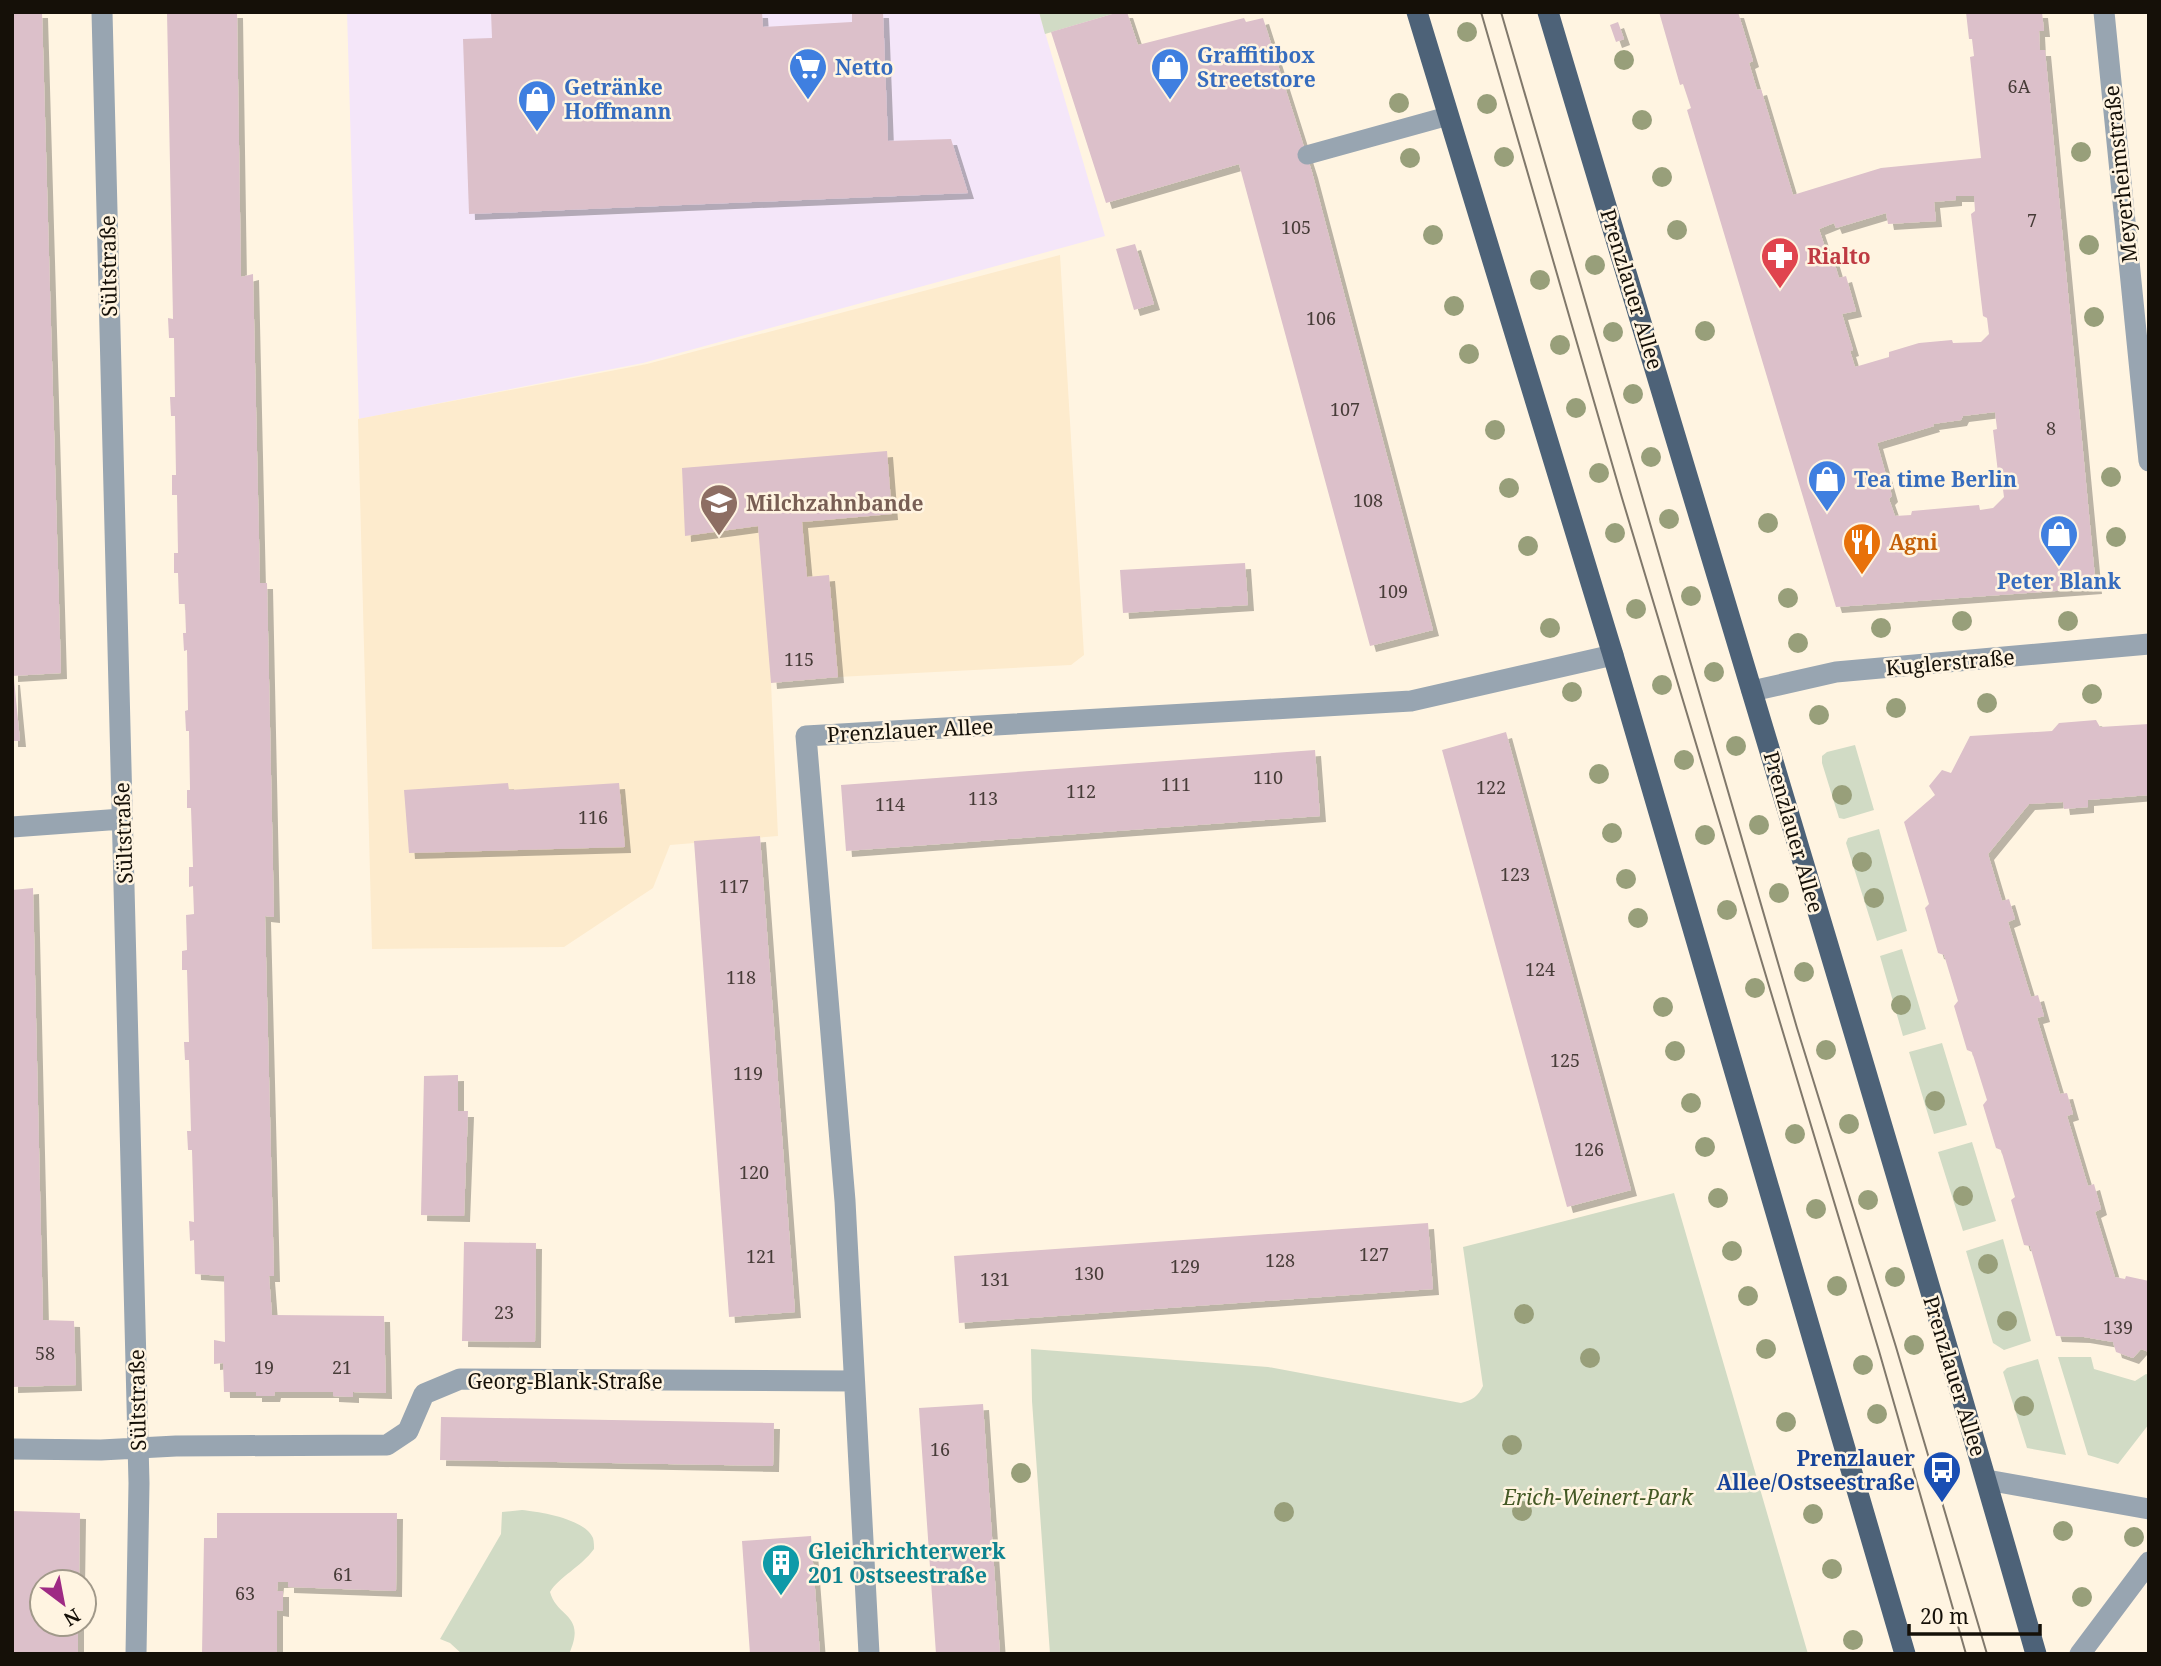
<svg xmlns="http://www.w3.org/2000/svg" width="2161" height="1666" font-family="'Noto Serif',serif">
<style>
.commercial{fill:#f4e6f9}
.built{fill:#fdebcd}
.green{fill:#d1dbc5}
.building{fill:#dcc0ca;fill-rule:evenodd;filter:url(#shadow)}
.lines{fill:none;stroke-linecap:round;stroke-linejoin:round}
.lane{stroke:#98a5b1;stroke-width:19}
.street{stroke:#98a5b1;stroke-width:21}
.primary{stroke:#4d6278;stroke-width:21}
.tram{stroke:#80786b;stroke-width:2}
.tree{fill:#989f7a}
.labels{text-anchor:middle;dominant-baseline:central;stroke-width:5;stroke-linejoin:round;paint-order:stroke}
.number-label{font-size:18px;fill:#473c38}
.shop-label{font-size:21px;font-weight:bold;fill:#366cbe;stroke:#fff4e1;text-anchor:start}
.street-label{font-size:21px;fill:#151008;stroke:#fff4e1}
.health-label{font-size:21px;font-weight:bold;fill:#be3a42;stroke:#fff4e1;text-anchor:start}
.education-label{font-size:21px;font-weight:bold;fill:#785e54;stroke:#fff4e1;text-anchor:start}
.food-label{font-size:21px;font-weight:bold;fill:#c56008;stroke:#fff4e1;text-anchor:start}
.transit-label{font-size:21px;font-weight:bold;fill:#164399;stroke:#fff4e1;text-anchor:end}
.park-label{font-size:21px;font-style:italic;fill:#445925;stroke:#fff4e1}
.culture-label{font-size:21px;font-weight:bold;fill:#0d838f;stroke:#fff4e1;text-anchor:start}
</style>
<defs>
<filter id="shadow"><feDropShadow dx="6" dy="6" stdDeviation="0" flood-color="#0004"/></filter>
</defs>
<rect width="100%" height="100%" fill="#fff4e1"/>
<path class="commercial" d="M347 12H1039L1105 236 643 363 359 419Z"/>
<path class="built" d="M1060 255 1084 655 1071 665 838 677 771 683 778 836 670 845 653 888 564 947 372 949 358 419 647 364Z"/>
<path class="green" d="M1039 12H1119L1045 34Z
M1855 745 1874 810 1844 819 1839 818 1822 763V756L1827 752Z
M1879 829 1907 931 1877 941 1846 843 1848 838Z
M1902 949 1926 1029 1903 1036 1880 956Z
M1942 1043 1967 1125 1934 1134 1909 1052Z
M1972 1142 1996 1221 1963 1231 1938 1152Z
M1674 1193 1808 1654H1050L1032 1401 1031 1349 1268 1367 1461 1403C1473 1400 1478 1396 1483 1386L1463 1247Z
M2003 1239 2031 1341 2004 1350 1993 1343 1966 1251Z
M2058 1357H2091L2094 1369 2135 1381 2146 1374 2149 1375V1424L2118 1464 2088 1455Z
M2038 1359 2066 1455 2027 1448 2003 1372 2007 1368Z
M522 1510C541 1512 585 1519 593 1538 594 1542 594 1546 594 1549 581 1567 559 1577 550 1592 557 1618 587 1614 569 1654H462L450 1643 440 1639 501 1534 502 1512Z"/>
<path class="building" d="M12 12H42L61 673 12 676Z
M167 12H237L241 277 253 274 260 583H267L274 917 265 916 274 1276H269L272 1315 384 1316 386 1393 353 1392V1397L333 1396V1392H275L274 1396H256V1392H224L223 1363 214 1364V1340L225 1342 224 1276 195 1274 194 1240 190 1241 189 1221 194 1222 192 1150H188L187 1131H191L189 1060H185L184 1042H189L187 970H182V951L187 950 186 915 194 914 193 886 189 887V867H193L191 808H187V790H190L189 731H186L185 711 188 710 187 650 184 651 183 633H186L185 604H179L178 573H174V553H178L177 495H172V475H176L175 416H171L170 397H175L174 338H169L168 318 173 319Z
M491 12H762L763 27 852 22V12H883L888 141 951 139 968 193 469 214 463 39 492 38Z
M1119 12H1127L1138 45 1244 18 1246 22 1263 18 1312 172 1433 630 1370 646 1239 164 1106 203 1051 32Z
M1659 12H1738L1753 61 1749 63 1757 90 1761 89 1793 195 1881 168 1981 158 1970 57 1974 56 1972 39H1969L1966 12H2042L2044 31H2039L2040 50H2045L2096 588 1836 607 1687 110 1691 108 1683 84 1680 85ZM1956 196H1974L1975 211 1971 214 1983 316 1987 318 1989 334 1981 342 1953 343 1952 340 1919 343 1889 352V357L1855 367 1850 351 1853 350 1842 314 1856 311 1846 276 1839 278 1832 255 1828 256 1819 229 1834 223 1836 228 1886 213 1888 224 1936 221 1934 202 1956 200ZM1995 412 1997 429 1993 430 1999 481 2002 482 2004 497 1993 508 1980 510 1979 505 1912 511 1911 515 1895 516 1889 499 1892 496 1877 443 1934 426 1933 424 1961 420 1963 416Z
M1618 22 1624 39 1616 42 1610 25Z
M1135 244 1154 304 1134 310 1116 249Z
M887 451 892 514 802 522 807 577 829 575 838 677 771 683 758 526 685 536 682 468Z
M1245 563 1248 605 1123 613 1120 570Z
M12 679H14L20 741H12Z
M2096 720 2100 727 2149 724V795L2088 800V807L2064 809 2063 802 2029 804 1988 854 2002 901 2009 899 2015 919 2008 922 2031 997 2038 995 2044 1016 2037 1018 2060 1094 2067 1093 2073 1114 2067 1116 2088 1186 2094 1184 2101 1209 2095 1212 2115 1277 2125 1279 2126 1276 2149 1281V1352L2141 1349 2133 1358 2116 1352 2113 1342 2084 1337 2056 1336 2030 1246 2024 1245 2011 1200 2015 1197 2001 1150 1996 1148 1983 1105 1987 1100 1972 1052 1967 1050 1954 1006 1958 1001 1944 955 1938 953 1925 908 1929 904 1904 822 1935 795 1929 786 1942 770 1951 773 1970 736 2052 731 2059 723Z
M1506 732 1631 1190 1567 1207 1442 750Z
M1315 750 1320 816 846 851 841 785Z
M508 783 509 790 619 783 625 847 409 853 404 790Z
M760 836 795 1312 729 1317 694 841Z
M33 888 43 1320 74 1321 76 1385 12 1387V890Z
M458 1075V1111H468L464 1216 421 1215 424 1076Z
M1428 1223 1433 1289 959 1323 954 1256Z
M464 1242 536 1243 535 1342 462 1341Z
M983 1404 1000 1654H936L919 1408Z
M441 1417 774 1423 773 1466 440 1460Z
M12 1511 80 1513 79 1582H42V1624H78V1654H12Z
M217 1513H397L396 1591 288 1587V1582H278L277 1591H283V1611L277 1610V1654H202L204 1538H217Z
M811 1536 820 1654H750L742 1541Z"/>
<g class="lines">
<path class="lane" d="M1307 155 1448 116"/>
<path class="street" d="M102 12 139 1483 136 1654
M2104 12 2149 461
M1752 691 1836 672 2149 644
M12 827 122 819
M12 1449 101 1450 176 1446 387 1445 408 1431 424 1394 460 1379 854 1381
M1987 1480 2149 1509
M869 1654 845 1201 806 736 1411 701 1613 655
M2080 1654 2149 1562"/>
<path class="primary" d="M1417 12 1613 655 1905 1654
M1548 12C1711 559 1879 1105 2036 1654"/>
<path class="tram" d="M1481 12 1622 498 1879 1351 1966 1654
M1501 12 1797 1028 1896 1347 1987 1654"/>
</g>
<g class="tree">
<circle cx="1467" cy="32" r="10"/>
<circle cx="1624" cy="60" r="10"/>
<circle cx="1399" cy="103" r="10"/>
<circle cx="1487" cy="104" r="10"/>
<circle cx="1642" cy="120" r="10"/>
<circle cx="2081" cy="152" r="10"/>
<circle cx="1504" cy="157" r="10"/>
<circle cx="1410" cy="158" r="10"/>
<circle cx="1662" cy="177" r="10"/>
<circle cx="1677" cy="230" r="10"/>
<circle cx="1433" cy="235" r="10"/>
<circle cx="2089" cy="245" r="10"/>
<circle cx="1595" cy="265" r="10"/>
<circle cx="1540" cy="280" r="10"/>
<circle cx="1454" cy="306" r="10"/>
<circle cx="2094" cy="317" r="10"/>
<circle cx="1705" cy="331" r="10"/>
<circle cx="1613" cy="332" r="10"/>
<circle cx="1560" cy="345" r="10"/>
<circle cx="1469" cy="354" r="10"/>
<circle cx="1633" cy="394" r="10"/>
<circle cx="1576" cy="408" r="10"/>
<circle cx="1495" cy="430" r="10"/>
<circle cx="1651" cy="457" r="10"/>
<circle cx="1599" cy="473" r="10"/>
<circle cx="2111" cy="477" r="10"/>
<circle cx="1509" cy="488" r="10"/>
<circle cx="1669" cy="519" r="10"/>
<circle cx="1768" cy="523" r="10"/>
<circle cx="1615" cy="533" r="10"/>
<circle cx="2116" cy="537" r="10"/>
<circle cx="1528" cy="546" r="10"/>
<circle cx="1691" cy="596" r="10"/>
<circle cx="1788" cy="598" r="10"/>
<circle cx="1636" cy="609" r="10"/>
<circle cx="1962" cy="621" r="10"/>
<circle cx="2068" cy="621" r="10"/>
<circle cx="1550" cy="628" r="10"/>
<circle cx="1881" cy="628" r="10"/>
<circle cx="1798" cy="643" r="10"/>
<circle cx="1714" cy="672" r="10"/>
<circle cx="1662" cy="685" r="10"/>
<circle cx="1572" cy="692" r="10"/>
<circle cx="2092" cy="694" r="10"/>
<circle cx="1987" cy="703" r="10"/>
<circle cx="1896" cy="708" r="10"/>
<circle cx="1819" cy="715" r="10"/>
<circle cx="1736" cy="746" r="10"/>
<circle cx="1684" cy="760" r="10"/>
<circle cx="1599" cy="774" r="10"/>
<circle cx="1842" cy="795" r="10"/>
<circle cx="1759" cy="825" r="10"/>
<circle cx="1612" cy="833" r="10"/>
<circle cx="1705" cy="835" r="10"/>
<circle cx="1862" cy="862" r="10"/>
<circle cx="1626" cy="879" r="10"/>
<circle cx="1779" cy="893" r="10"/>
<circle cx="1874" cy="898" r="10"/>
<circle cx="1727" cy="910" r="10"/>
<circle cx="1638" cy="918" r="10"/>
<circle cx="1804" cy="972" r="10"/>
<circle cx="1755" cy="988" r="10"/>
<circle cx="1901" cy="1005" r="10"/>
<circle cx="1663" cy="1007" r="10"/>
<circle cx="1826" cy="1050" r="10"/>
<circle cx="1675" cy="1051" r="10"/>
<circle cx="1935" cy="1101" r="10"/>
<circle cx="1691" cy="1103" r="10"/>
<circle cx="1849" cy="1124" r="10"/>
<circle cx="1795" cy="1134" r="10"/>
<circle cx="1705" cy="1147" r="10"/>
<circle cx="1963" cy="1196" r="10"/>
<circle cx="1718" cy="1198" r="10"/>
<circle cx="1868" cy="1200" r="10"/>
<circle cx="1816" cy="1209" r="10"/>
<circle cx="1732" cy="1251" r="10"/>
<circle cx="1988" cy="1264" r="10"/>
<circle cx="1895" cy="1277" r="10"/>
<circle cx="1837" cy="1286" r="10"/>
<circle cx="1748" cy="1296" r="10"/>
<circle cx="1524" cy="1314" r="10"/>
<circle cx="2007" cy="1321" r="10"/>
<circle cx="1914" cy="1345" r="10"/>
<circle cx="1766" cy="1349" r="10"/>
<circle cx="1590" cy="1358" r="10"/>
<circle cx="1863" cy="1365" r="10"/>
<circle cx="2024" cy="1406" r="10"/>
<circle cx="1877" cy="1414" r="10"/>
<circle cx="1786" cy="1422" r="10"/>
<circle cx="1512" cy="1445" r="10"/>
<circle cx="1021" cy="1473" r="10"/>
<circle cx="1522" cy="1511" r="10"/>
<circle cx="1284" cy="1512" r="10"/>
<circle cx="1813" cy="1514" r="10"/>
<circle cx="2063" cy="1531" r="10"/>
<circle cx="2134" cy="1537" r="10"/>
<circle cx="1832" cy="1569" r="10"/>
<circle cx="2082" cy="1597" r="10"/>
<circle cx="1853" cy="1640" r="10"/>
</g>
<defs>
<symbol id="supermarket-pin" viewBox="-11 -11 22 30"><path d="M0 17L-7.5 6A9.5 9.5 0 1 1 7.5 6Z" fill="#3f7fe0" stroke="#fff4e1"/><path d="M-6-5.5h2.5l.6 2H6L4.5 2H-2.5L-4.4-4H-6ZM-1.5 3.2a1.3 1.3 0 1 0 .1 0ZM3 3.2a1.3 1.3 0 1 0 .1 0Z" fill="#fff"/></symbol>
<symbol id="shop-pin" viewBox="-11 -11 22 30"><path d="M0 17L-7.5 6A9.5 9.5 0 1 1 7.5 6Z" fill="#3f7fe0" stroke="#fff4e1"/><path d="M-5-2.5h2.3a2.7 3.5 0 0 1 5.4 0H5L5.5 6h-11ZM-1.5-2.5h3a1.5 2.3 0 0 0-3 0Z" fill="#fff"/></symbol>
<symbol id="pharmacy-pin" viewBox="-11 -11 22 30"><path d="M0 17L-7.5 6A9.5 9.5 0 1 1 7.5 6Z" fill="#e0444e" stroke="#fff4e1"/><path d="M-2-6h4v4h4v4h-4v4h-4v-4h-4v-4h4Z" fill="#fff"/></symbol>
<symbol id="school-pin" viewBox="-11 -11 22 30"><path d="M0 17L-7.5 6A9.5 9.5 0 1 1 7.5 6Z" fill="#8d6e63" stroke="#fff4e1"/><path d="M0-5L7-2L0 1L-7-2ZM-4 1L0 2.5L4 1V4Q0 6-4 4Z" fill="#fff"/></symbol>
<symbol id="restaurant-pin" viewBox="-11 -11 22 30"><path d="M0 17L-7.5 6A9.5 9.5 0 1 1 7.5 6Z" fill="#e8710a" stroke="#fff4e1"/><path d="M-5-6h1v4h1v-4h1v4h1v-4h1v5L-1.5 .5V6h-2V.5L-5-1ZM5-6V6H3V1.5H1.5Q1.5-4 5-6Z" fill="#fff"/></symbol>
<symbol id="bus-pin" viewBox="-11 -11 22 30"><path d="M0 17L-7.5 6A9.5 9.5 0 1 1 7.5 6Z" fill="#1a4fb4" stroke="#fff4e1"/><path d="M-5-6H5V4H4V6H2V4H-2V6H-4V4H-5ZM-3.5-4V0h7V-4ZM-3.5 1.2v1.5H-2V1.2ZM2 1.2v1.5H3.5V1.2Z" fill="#fff"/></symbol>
<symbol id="building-pin" viewBox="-11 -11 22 30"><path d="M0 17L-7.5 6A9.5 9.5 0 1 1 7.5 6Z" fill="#0f9aa8" stroke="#fff4e1"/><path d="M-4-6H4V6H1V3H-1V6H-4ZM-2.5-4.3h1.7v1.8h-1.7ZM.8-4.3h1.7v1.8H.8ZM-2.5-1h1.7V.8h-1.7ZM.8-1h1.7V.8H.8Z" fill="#fff"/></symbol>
</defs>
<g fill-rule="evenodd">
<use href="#supermarket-pin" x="786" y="45" width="44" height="60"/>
<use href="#shop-pin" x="1148" y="45" width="44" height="60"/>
<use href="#shop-pin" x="515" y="77" width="44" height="60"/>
<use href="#pharmacy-pin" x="1758" y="234" width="44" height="60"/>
<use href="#shop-pin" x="1805" y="457" width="44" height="60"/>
<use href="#school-pin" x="697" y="481" width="44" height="60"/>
<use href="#shop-pin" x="2037" y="512" width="44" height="60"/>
<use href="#restaurant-pin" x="1840" y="520" width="44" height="60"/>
<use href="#bus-pin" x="1920" y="1448" width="44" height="60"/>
<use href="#building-pin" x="759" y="1541" width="44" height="60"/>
</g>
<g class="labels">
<g class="number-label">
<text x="2019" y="86">6A</text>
<text x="2032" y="220">7</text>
<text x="1296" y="227">105</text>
<text x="1321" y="318">106</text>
<text x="1345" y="409">107</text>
<text x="2051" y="428">8</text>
<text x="1368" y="500">108</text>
<text x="1393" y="591">109</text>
<text x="799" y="659">115</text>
<text x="1268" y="777">110</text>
<text x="1176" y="784">111</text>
<text x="1491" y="787">122</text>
<text x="1081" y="791">112</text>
<text x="983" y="798">113</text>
<text x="890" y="804">114</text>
<text x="593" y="817">116</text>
<text x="1515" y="874">123</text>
<text x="734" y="886">117</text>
<text x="1540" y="969">124</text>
<text x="741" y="977">118</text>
<text x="1565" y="1060">125</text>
<text x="748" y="1073">119</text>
<text x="1589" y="1149">126</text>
<text x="754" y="1172">120</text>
<text x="1374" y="1254">127</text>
<text x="761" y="1256">121</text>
<text x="1280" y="1260">128</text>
<text x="1185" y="1266">129</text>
<text x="1089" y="1273">130</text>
<text x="995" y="1279">131</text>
<text x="504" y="1312">23</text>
<text x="2118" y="1327">139</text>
<text x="45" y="1353">58</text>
<text x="264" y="1367">19</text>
<text x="342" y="1367">21</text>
<text x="940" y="1449">16</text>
<text x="343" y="1574">61</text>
<text x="245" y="1593">63</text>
</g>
<g class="shop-label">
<text x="1197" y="55">Graffitibox<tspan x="1197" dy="24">Streetstore</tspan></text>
<text x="835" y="67">Netto</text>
<text x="564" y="87">Getränke<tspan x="564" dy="24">Hoffmann</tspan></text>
<text x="1854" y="479">Tea time Berlin</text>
<text x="2059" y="581" text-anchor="middle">Peter Blank</text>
</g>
<g class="street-label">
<text transform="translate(2120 174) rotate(-96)">Meyerheimstraße</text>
<text transform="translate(108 266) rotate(-91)">Sültstraße</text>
<text transform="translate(1632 289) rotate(73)">Prenzlauer Allee</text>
<text transform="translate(1950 662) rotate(-5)">Kuglerstraße</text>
<text transform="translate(910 730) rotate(-3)">Prenzlauer Allee</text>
<text transform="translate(1794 832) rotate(74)">Prenzlauer Allee</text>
<text transform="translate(123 833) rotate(-92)">Sültstraße</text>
<text transform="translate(1955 1376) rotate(73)">Prenzlauer Allee</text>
<text x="565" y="1381">Georg-Blank-Straße</text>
<text transform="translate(137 1400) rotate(-91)">Sültstraße</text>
</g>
<g class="health-label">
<text x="1807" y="256">Rialto</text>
</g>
<g class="education-label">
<text x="746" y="503">Milchzahnbande</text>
</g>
<g class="food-label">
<text x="1889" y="542">Agni</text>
</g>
<g class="transit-label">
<text x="1915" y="1458">Prenzlauer<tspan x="1915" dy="24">Allee/Ostseestraße</tspan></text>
</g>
<g class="park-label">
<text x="1598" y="1497">Erich-Weinert-Park</text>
</g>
<g class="culture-label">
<text x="808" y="1551">Gleichrichterwerk<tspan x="808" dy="24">201 Ostseestraße</tspan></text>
</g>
</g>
<rect width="2161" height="1666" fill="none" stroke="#151008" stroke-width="28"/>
<g transform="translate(63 1603) rotate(148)"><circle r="33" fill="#fff4e1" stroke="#a1998a" stroke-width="2"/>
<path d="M0-5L12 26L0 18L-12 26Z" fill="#9e2a84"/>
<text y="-10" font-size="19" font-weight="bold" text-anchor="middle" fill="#151008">N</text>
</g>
<path d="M1909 1624v10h131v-10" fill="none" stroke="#151008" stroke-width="3.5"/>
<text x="1920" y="1624" font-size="21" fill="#151008" stroke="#fff4e1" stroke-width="5" paint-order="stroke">20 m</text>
</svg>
